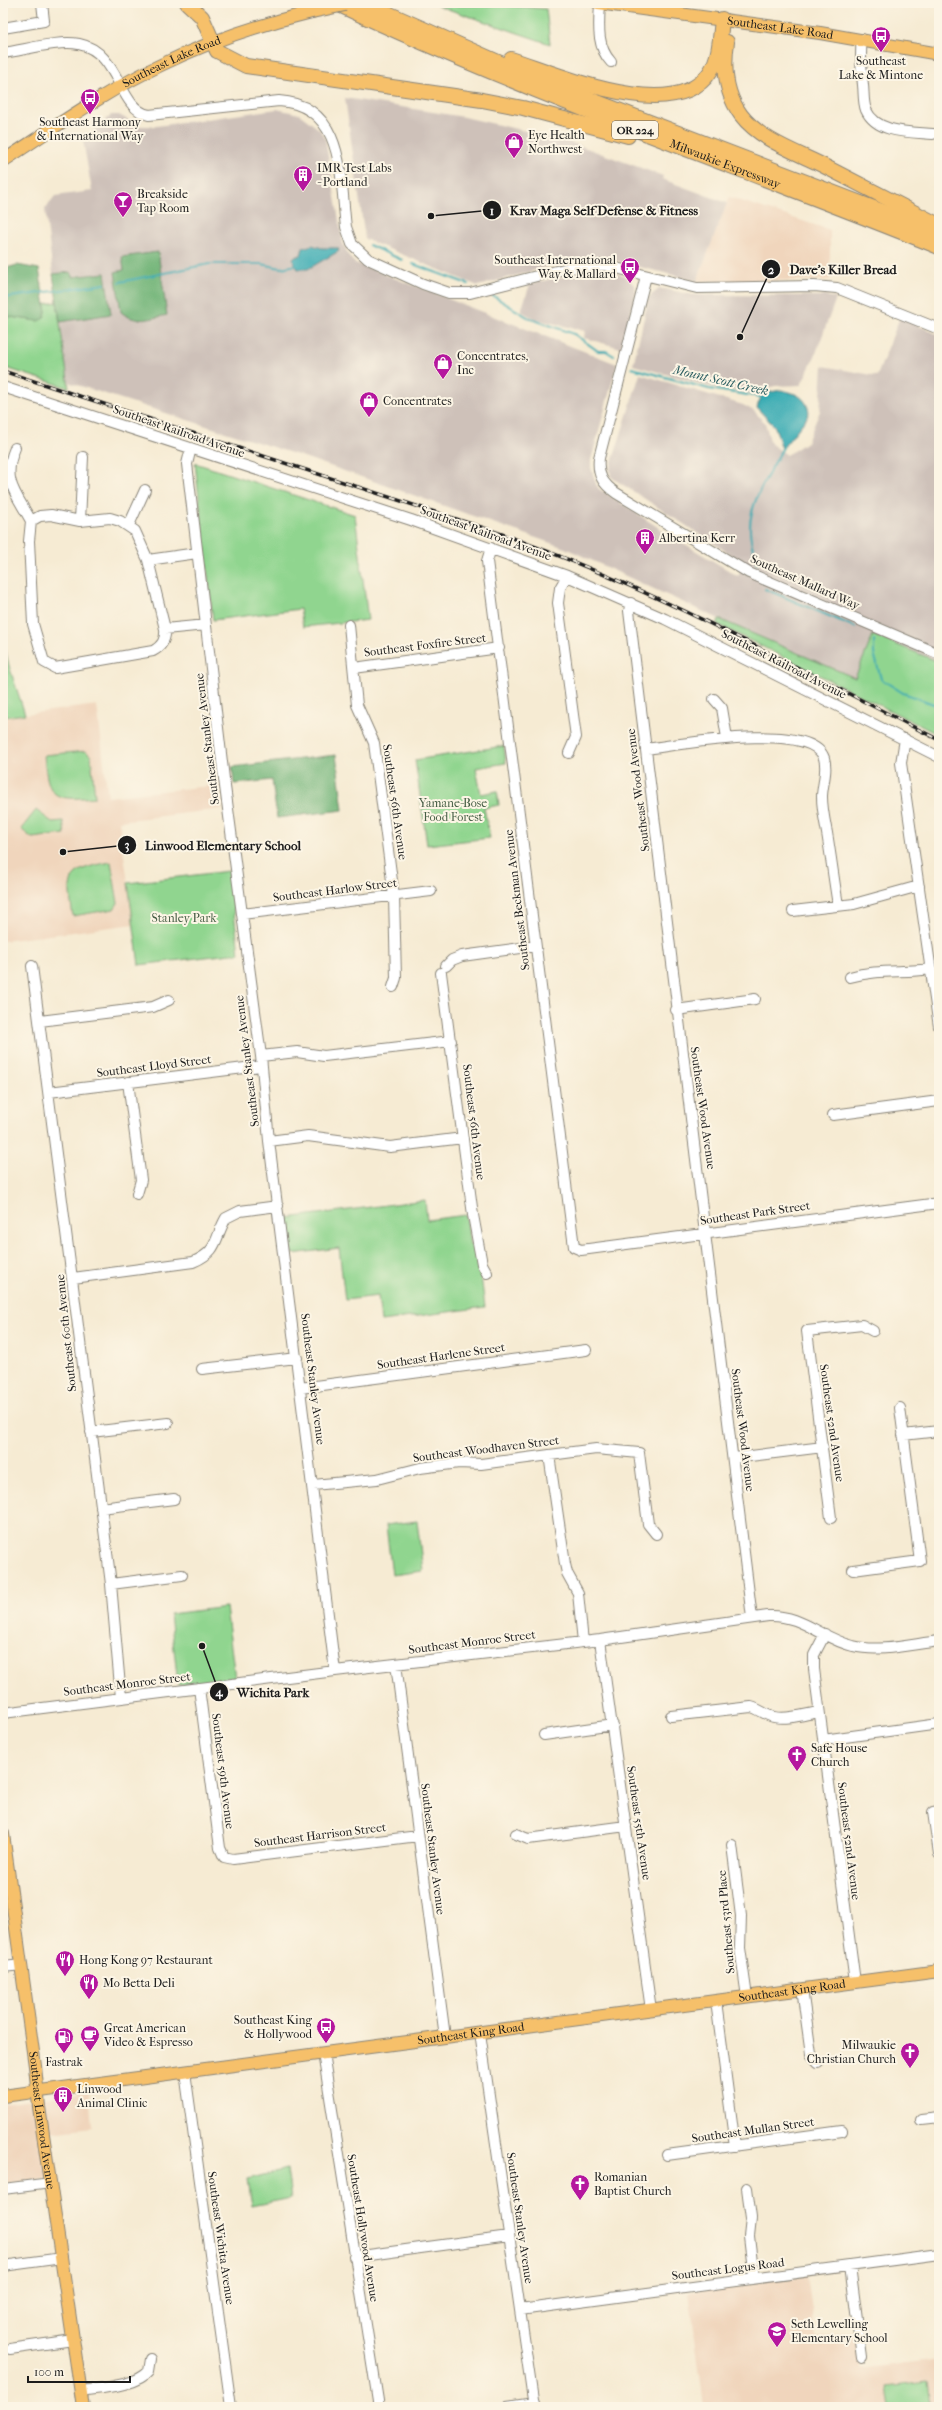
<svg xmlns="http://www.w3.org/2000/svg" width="942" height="2410" font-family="'IM FELL French Canon',serif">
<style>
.built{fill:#f0d5bc}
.industrial{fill:#cec1b9}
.green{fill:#90d58f;stroke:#567856}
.forest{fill:#74b67a;stroke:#48694b}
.water{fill:#39abb3;stroke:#2a6468}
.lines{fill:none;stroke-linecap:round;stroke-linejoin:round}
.stream{stroke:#39abb3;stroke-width:2}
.minor-casing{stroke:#898478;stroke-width:12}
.major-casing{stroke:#898478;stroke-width:14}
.highway-casing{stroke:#898478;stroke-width:16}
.minor{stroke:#fff;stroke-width:10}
.major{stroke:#f6c06b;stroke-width:12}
.highway{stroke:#f6c06b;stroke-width:14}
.rail-casing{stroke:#1c1c1c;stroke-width:3.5}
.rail{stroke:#fcf5e5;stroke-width:2;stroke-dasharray:6;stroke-linecap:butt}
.major-bridge-casing{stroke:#898478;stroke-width:14;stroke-linecap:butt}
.major-bridge{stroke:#f6c06b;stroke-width:12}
.labels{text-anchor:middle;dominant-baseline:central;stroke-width:4;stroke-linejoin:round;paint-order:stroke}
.shield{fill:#fcf5e5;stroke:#5f5d58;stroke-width:1}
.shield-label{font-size:11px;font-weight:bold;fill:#1c1c1c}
.street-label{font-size:12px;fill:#1c1c1c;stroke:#fcf5e5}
.poi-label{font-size:12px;fill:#1c1c1c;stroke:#fcf5e5;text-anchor:start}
.park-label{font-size:12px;fill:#455d44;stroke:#fcf5e5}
.water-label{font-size:13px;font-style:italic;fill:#295c60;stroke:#fcf5e5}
.leader{fill:none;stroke:#1c1c1c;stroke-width:1.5}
.callout-dot{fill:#1c1c1c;stroke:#fcf5e5;stroke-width:1.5}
.mark-label{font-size:12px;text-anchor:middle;font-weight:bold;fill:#fff}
.callout-label{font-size:13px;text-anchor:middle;font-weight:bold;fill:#1c1c1c;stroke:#fcf5e5;stroke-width:4;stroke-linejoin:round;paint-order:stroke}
</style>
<rect width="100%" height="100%" fill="#fcf5e5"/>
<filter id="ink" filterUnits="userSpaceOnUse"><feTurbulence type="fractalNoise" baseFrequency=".025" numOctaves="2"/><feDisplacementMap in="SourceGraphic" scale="8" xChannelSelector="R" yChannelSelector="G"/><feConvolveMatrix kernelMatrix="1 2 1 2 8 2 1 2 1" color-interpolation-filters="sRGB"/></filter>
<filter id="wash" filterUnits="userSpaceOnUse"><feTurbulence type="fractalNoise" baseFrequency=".012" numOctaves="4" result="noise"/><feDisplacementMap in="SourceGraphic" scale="16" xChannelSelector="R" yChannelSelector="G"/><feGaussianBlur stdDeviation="0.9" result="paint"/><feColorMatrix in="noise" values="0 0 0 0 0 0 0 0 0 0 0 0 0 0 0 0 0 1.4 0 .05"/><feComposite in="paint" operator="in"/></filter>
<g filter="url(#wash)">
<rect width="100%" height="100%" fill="#f6ebd3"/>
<path class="built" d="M729 197 830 230V280L697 281Z
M97 705 108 797 219 785 222 809 119 821 134 924 3 941V717Z
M89 2092 92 2127 52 2132 58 2177 3 2185V2104Z
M807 2276 816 2337 855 2332 860 2369 939 2359V2407H704L689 2292Z"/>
<path class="industrial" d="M345 98 464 117 564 140 663 176 662 179 727 203 697 281 608 259H597L554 265 478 286 365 239Z
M277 109 299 114 319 129 325 138 343 244 350 258 355 263 617 364 591 460V468L596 484 599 489 673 537 738 576 744 563 611 477 610 469 640 374 743 405 754 411 765 423 771 444 787 455 807 442 820 411 823 366 877 376 900 317 939 335V662L873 635 855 679 719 619 565 548 301 456 68 382 60 322 111 314 105 273 72 277 71 272 53 274 45 209 55 196 92 191 83 140 111 115H119L139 126H157Z
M591 270 618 274 625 276 634 285 635 297 621 348 584 338 585 331 535 319 521 311 530 284Z
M659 289H665L693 295 825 296 836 298 815 356 801 385 774 386 757 394 709 386 633 365 649 297Z"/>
<path class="green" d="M436 5H497L546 9 550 44Z
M57 302 69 388 3 367V316L32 320 44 318 46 312 45 304Z
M195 463 355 515 368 620 303 627 300 609 213 620Z
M719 619 855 678 873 635 939 662V735L717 624Z
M3 639 9 666 25 714 3 717Z
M504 746 506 763 476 768 481 794 497 791 499 805 484 808 490 838 427 845 415 760Z
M86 751 91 756 95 797C52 801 48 798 44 755Z
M36 810 52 822 63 821 65 834 32 838 21 829Z
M111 862 118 903 114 909 73 916C66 874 68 870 111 862Z
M229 871 239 953 139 965 128 883Z
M425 1200 427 1220 466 1215 470 1245 477 1244 485 1307 381 1321 378 1296 345 1300 339 1248 292 1254 287 1218Z
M417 1521 423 1571 392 1575 386 1525Z
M226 1607 235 1678 178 1685 170 1614Z
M287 2169 291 2198 252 2206 248 2179Z
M927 2382 930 2407H890L887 2387Z"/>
<path class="forest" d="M158 252 167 315C149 319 136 324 121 312L115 272 124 270 122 257Z
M17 265 39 269 46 312 44 318 38 321 3 316V269Z
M71 272 72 277 105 273 111 314 60 322 53 274Z
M336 755 343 810 277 818 272 780 234 784 232 767Z"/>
<path class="water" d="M312 245 322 248H338L339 251 308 269H298L294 264 293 258 301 255 303 248Z
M781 390C795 393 806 396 809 412L806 419 782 449 775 427 757 408C761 392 766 393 781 390Z"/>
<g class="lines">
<path class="stream" d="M369 245 402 260
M413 264 468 284
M120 282 209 264H261L281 268 296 265
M490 294 529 318 574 334 598 351H606L614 356
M3 298 105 284
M632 368 709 389 761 397
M757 564C754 553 750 542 750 530 749 501 771 472 783 447
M765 589 855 627
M874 640V653L881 679 903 693 939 706"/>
</g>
</g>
<g filter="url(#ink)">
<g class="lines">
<defs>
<path id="minor" d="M600 3C599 24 596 46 611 62
M3 28 44 21 42 3
M862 39C860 55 861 69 863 85 864 93 863 102 866 110 877 134 911 132 933 134
M3 53C25 50 58 40 79 44 120 52 118 109 149 115L279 101C345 105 340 178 346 227L352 244 368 259 423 284 449 293H470L568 268 604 265 697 288 814 286 837 288 939 329
M646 276 599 458C597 475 603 484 616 493L749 573 939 654
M3 387 411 520 567 576 665 619 939 757
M15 448C1 481 16 493 31 521
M191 448 187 464 224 779 261 1056 269 1141 335 1671
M51 515 80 521 110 518 120 521 135 531 148 560 165 629C166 640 162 646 153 651L55 668 44 662 33 624 29 541 31 521 40 516Z
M80 521 83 457
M129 525 145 490
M491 548 487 561 574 1247 581 1250 939 1203
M148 560 197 553
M567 576 560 588 558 603 576 737 569 753
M631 603 629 611 752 1618
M349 625 357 705 374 743 394 896 396 978 393 987
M165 629 206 625
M354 668 499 648
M714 699 722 708 727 738
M905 739 901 763 939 1027
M646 749C677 745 811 720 824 758 828 771 822 785 822 797 822 809 825 822 827 833 831 857 834 881 838 905
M793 911 854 904 919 886
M242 914 431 891
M32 966 111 1584 121 1698
M446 966 452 960 462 956 535 946
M441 973 473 1215 482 1264 487 1273
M850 977C877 969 903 973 931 969
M676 1010 755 999
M40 1021 153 1007 169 1000
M261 1056 297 1052 324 1056 451 1041
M128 1082 141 1180 137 1194
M49 1092 261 1066
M833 1115 939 1101
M269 1141 308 1136 390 1147 463 1138
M73 1278 193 1262C219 1251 214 1239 226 1218L240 1211 278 1206
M202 1369 297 1358
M300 1388 586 1350
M91 1432 168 1423
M903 1435 939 1431
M549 1455 565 1564 567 1573 578 1593 583 1642
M734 1458 823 1447
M313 1485 377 1479 420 1468 459 1463 481 1464 596 1449 639 1453 648 1524 656 1534
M101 1508 174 1499
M831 1518 807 1331 862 1325 873 1331
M853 1570 920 1561 900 1408
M111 1584 182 1575
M825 1634 814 1655V1669L855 1982
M600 1640 651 2010
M396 1664 445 2037
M199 1688 220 1848 224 1857 233 1859 418 1836
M3 1713 335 1671 600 1640 768 1616C802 1614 822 1639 853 1646 880 1653 912 1644 939 1641
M671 1716 751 1707C760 1709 766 1716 774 1717 788 1720 806 1714 819 1712
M544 1735 613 1725
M823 1740 939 1724
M939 1811 933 1812 939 1854
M516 1834 528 1839 626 1826
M732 1845 741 1916 740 1948 747 1997
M3 1967 22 1965
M802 1989 811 2054 818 2062
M716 2001 735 2146
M480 2033 534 2407
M323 2053 379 2407
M185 2072 231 2407
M921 2120 939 2118
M667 2155 842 2131
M747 2188 751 2218 749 2236 754 2278
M3 2189 51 2183
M354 2257 509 2236
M3 2266 62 2258
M850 2266 862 2358
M520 2310 939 2254
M10 2349 73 2340
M81 2391C99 2388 137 2386 149 2371L151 2359
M507 2407 534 2403"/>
<g id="major">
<path id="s1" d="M598 3 820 33 939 54"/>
<path id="s2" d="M3 161C55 127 107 90 163 64 210 41 261 24 312 12"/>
<path id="s3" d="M3 1834 35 2066 39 2107 83 2407"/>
<path id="s4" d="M3 2096 939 1971"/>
</g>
<g id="highway">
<path d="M187 3 202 17 217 51 246 66 482 100 523 108 628 136"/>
<path id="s5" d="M335 3C532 96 738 166 939 247"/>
<path d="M365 3 532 77 939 233"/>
<path d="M727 42C723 68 725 93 741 115 760 140 796 152 824 166 861 185 898 204 935 223"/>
<path d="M511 59C558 74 675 126 710 72 720 57 720 36 722 19"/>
</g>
</defs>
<use href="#minor" class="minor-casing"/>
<use href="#major" class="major-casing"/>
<use href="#highway" class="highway-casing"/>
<use href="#minor" class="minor"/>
<use href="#major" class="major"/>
<use href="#highway" class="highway"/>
<defs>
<path id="rail" d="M3 371 493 531C648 585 793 666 939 740"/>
</defs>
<use href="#rail" class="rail-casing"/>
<use href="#rail" class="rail"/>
<defs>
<path id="major-bridge" d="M312 12 345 5"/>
</defs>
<use href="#major-bridge" class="major-bridge-casing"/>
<use href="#major-bridge" class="major-bridge"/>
</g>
</g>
<defs>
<symbol id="bus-pin" viewBox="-11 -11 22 30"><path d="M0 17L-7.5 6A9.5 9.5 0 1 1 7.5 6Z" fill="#b5179e" stroke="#fcf5e5"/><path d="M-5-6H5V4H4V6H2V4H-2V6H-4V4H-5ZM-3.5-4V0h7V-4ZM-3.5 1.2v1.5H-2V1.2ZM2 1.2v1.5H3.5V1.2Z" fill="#fff"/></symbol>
<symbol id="shop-pin" viewBox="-11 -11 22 30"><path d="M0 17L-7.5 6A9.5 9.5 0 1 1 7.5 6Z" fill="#b5179e" stroke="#fcf5e5"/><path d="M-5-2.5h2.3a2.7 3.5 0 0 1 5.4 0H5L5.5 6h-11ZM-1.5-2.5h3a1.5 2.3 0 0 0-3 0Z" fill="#fff"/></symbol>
<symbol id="building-pin" viewBox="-11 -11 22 30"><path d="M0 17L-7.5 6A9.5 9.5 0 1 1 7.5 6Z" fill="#b5179e" stroke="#fcf5e5"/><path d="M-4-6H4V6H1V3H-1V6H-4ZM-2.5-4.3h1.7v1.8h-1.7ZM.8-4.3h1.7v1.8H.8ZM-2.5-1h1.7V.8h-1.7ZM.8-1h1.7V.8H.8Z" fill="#fff"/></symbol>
<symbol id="bar-pin" viewBox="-11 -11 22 30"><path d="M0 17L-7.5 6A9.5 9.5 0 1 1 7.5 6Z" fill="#b5179e" stroke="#fcf5e5"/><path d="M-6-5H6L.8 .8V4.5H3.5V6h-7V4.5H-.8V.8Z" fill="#fff"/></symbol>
<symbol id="church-pin" viewBox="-11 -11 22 30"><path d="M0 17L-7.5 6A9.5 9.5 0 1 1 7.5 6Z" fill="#b5179e" stroke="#fcf5e5"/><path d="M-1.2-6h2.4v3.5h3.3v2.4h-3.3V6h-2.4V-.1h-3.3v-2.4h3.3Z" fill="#fff"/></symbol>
<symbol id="restaurant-pin" viewBox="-11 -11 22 30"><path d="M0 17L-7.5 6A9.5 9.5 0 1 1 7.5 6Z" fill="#b5179e" stroke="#fcf5e5"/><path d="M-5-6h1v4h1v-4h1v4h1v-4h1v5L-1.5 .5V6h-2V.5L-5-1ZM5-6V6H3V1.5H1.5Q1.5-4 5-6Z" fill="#fff"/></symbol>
<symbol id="cafe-pin" viewBox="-11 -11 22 30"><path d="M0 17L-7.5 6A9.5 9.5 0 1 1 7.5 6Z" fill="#b5179e" stroke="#fcf5e5"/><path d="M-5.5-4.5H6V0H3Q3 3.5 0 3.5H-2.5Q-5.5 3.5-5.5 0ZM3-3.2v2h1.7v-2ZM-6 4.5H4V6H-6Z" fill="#fff"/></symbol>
<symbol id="fuel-pin" viewBox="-11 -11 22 30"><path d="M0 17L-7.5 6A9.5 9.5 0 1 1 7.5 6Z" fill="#b5179e" stroke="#fcf5e5"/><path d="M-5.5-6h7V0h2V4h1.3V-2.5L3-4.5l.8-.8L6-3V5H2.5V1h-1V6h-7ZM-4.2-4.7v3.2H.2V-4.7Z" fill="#fff"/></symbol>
<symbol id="school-pin" viewBox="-11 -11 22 30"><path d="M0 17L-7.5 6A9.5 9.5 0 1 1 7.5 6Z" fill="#b5179e" stroke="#fcf5e5"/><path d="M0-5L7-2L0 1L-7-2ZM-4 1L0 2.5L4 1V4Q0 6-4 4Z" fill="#fff"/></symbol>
</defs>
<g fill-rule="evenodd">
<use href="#bus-pin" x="870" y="25" width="22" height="30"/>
<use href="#bus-pin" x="79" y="87" width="22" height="30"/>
<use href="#shop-pin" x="503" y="131" width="22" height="30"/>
<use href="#building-pin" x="292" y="164" width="22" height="30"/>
<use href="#bar-pin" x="112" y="190" width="22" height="30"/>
<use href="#bus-pin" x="619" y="256" width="22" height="30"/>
<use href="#shop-pin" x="432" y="352" width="22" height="30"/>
<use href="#shop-pin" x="358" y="390" width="22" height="30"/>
<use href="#building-pin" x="634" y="527" width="22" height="30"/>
<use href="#church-pin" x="786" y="1744" width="22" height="30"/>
<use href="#restaurant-pin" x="54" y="1949" width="22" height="30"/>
<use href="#restaurant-pin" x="78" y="1972" width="22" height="30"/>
<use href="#bus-pin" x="315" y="2016" width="22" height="30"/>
<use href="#cafe-pin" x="79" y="2024" width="22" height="30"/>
<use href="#fuel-pin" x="53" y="2026" width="22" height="30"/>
<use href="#church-pin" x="899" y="2041" width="22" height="30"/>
<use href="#building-pin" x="52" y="2085" width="22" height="30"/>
<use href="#church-pin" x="569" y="2173" width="22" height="30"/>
<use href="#school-pin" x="766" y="2320" width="22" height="30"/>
</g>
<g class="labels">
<rect class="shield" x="612" y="121" width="46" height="18" rx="3"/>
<g class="shield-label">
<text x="635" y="130">OR 224</text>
</g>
<g class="street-label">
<text stroke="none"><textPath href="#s1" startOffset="184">Southeast Lake Road</textPath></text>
<text stroke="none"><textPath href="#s2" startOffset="196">Southeast Lake Road</textPath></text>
<text stroke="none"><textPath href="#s5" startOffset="422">Milwaukie Expressway</textPath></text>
<text transform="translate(179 431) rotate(19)">Southeast Railroad Avenue</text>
<text transform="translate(486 533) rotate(20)">Southeast Railroad Avenue</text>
<text transform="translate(805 582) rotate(24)">Southeast Mallard Way</text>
<text transform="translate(425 645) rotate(-7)">Southeast Foxfire Street</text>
<text transform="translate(784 664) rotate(27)">Southeast Railroad Avenue</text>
<text transform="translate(207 739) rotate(-97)">Southeast Stanley Avenue</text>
<text transform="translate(638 790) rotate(-97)">Southeast Wood Avenue</text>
<text transform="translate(395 802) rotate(82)">Southeast 56th Avenue</text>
<text transform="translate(335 890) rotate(-7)">Southeast Harlow Street</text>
<text transform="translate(517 900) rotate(-97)">Southeast Beckman Avenue</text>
<text transform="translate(247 1061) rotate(-97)">Southeast Stanley Avenue</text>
<text transform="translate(154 1066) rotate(-7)">Southeast Lloyd Street</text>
<text transform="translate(703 1108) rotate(82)">Southeast Wood Avenue</text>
<text transform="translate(474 1122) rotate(83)">Southeast 56th Avenue</text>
<text transform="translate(755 1213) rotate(-8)">Southeast Park Street</text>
<text transform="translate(66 1333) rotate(-96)">Southeast 60th Avenue</text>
<text transform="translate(441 1356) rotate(-8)">Southeast Harlene Street</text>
<text transform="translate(313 1379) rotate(83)">Southeast Stanley Avenue</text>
<text transform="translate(832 1423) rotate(82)">Southeast 52nd Avenue</text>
<text transform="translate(743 1430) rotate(83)">Southeast Wood Avenue</text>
<text transform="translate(486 1449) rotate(-7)">Southeast Woodhaven Street</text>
<text transform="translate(472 1642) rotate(-7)">Southeast Monroe Street</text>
<text transform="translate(127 1684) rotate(-7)">Southeast Monroe Street</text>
<text transform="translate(223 1771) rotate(83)">Southeast 59th Avenue</text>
<text transform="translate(639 1823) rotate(82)">Southeast 55th Avenue</text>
<text transform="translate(320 1835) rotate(-7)">Southeast Harrison Street</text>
<text transform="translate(849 1841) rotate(83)">Southeast 52nd Avenue</text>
<text transform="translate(433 1849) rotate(83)">Southeast Stanley Avenue</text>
<text transform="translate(726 1922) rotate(-95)">Southeast 53rd Place</text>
<text stroke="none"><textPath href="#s4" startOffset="796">Southeast King Road</textPath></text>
<text stroke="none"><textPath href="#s4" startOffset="472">Southeast King Road</textPath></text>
<text stroke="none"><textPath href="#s3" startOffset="289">Southeast Linwood Avenue</textPath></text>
<text transform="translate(753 2130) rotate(-8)">Southeast Mullan Street</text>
<text transform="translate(520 2218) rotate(82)">Southeast Stanley Avenue</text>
<text transform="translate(363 2228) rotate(81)">Southeast Hollywood Avenue</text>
<text transform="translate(221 2238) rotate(82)">Southeast Wichita Avenue</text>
<text transform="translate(728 2269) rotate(-7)">Southeast Logus Road</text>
</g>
<g class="poi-label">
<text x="881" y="61" text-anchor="middle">Southeast<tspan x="881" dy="14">Lake &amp; Mintone</tspan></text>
<text x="90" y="122" text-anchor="middle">Southeast Harmony<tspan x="90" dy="14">&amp; International Way</tspan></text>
<text x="528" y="135">Eye Health<tspan x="528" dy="14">Northwest</tspan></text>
<text x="317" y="168">IMR Test Labs<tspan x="317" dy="14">- Portland</tspan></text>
<text x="137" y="194">Breakside<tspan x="137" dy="14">Tap Room</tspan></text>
<text x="616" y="260" text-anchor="end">Southeast International<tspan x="616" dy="14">Way &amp; Mallard</tspan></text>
<text x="457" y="356">Concentrates,<tspan x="457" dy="14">Inc</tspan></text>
<text x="383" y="401">Concentrates</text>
<text x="659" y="538">Albertina Kerr</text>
<text x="811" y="1748">Safe House<tspan x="811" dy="14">Church</tspan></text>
<text x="79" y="1960">Hong Kong 97 Restaurant</text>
<text x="103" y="1983">Mo Betta Deli</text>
<text x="312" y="2020" text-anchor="end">Southeast King<tspan x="312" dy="14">&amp; Hollywood</tspan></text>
<text x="104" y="2028">Great American<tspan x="104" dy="14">Video &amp; Espresso</tspan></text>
<text x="896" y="2045" text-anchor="end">Milwaukie<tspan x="896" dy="14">Christian Church</tspan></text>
<text x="64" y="2062" text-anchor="middle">Fastrak</text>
<text x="77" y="2089">Linwood<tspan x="77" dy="14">Animal Clinic</tspan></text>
<text x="594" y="2177">Romanian<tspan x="594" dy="14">Baptist Church</tspan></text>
<text x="791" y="2324">Seth Lewelling<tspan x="791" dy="14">Elementary School</tspan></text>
</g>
<g class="park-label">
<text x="453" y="803">Yamane-Bose<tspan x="453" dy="14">Food Forest</tspan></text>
<text x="184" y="918">Stanley Park</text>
</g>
<g class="water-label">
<text transform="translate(721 380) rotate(13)">Mount Scott Creek</text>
</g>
</g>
<path class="leader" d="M431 216L492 210M740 337L771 269M63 852L127 845M202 1646L219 1692"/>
<g class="callout-dot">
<circle cx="431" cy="216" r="4"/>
<circle cx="740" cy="337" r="4"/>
<circle cx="63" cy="852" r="4"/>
<circle cx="202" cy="1646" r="4"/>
<circle cx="492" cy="210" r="10"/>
<circle cx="771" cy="269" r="10"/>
<circle cx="127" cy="845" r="10"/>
<circle cx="219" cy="1692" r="10"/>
</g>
<g class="mark-label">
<text x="492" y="215">1</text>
<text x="771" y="274">2</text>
<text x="127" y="849">3</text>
<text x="219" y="1696">4</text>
</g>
<g class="callout-label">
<text x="604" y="215">Krav Maga Self Defense &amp; Fitness</text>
<text x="843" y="274">Dave's Killer Bread</text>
<text x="223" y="850">Linwood Elementary School</text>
<text x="273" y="1697">Wichita Park</text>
</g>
<rect width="942" height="2410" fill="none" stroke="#fcf5e5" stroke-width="16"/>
<path d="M28 2376v6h102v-6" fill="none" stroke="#1c1c1c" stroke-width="2"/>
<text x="34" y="2376" font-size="12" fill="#1c1c1c" stroke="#fcf5e5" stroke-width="3" paint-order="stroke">100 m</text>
</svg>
